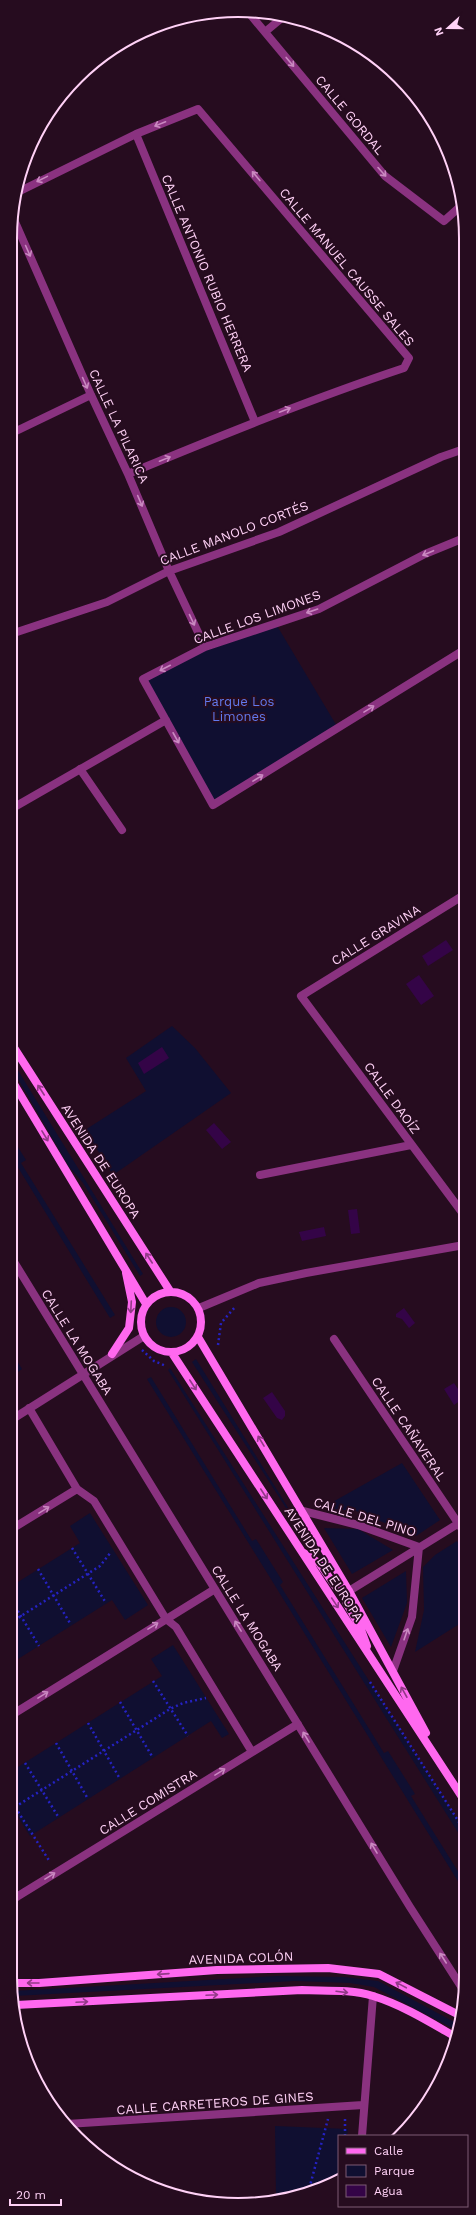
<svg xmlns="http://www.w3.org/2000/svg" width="476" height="2215" font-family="'Work Sans',sans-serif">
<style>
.green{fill:#100f31}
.water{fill:#340447}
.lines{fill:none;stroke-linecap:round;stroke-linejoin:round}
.path{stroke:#2522c2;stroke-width:2.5;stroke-dasharray:2 3;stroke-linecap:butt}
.lane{stroke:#8a3280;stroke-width:8}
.street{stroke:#8a3280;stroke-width:8}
.secondary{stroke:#ff68ef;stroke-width:8}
.oneway{stroke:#ca89c1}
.oneway2{stroke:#923a87}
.labels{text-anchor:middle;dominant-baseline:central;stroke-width:4;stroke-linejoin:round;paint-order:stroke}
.street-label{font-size:13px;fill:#ffd1f6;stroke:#260c1f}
.park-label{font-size:13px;fill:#627aee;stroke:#260c1f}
.rim{fill:none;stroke:#ffd1f6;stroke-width:2}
</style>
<rect width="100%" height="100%" fill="#260c1f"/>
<path class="green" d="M276 624 338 728 213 805 143 679 205 647Z
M172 1026 195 1048 231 1093 113 1175 85 1130 146 1091 126 1058Z
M11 1059 143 1274 140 1276 83 1183 69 1167 11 1067Z
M11 1136 26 1160 21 1163 115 1315 110 1318 11 1156Z
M156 1322a15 15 0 1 1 30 0a15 15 0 1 1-30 0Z
M11 1351 22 1369 11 1377Z
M196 1359 300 1527 312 1542 306 1539 192 1362Z
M170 1368 464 1830V1842L168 1370Z
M151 1377 252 1541 256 1539 283 1582 280 1585 384 1753 388 1751 415 1794 411 1796 464 1881V1891L147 1379Z
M402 1463 440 1520 416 1536 356 1511 322 1508Z
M90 1513 148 1605 125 1620 112 1600 10 1664V1587L80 1543 70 1526Z
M324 1528 358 1529 393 1550 352 1574Z
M457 1541 464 1553V1621L415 1652 424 1610 423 1567 435 1555Z
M406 1571 407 1603 391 1647 362 1598Z
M173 1645 229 1734 222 1738 211 1721 30 1836 10 1804V1772L162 1676 151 1659Z
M277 1976 344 1977 378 1981 458 2024 456 2030 374 1987 350 1983 295 1981 14 1996 13 1991Z
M275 2126 348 2129 347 2136H339V2177L312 2193 276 2198Z"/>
<path class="water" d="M446 940 453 950 428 966 422 956Z
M419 975 434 996 421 1005 406 984Z
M162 1047 169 1058 144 1074 138 1063Z
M214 1123 231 1142 222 1149 206 1130Z
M357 1209 360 1233 351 1234 348 1210Z
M324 1227 326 1236 302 1241 299 1232Z
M404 1308 415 1323 409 1328 402 1319 396 1317V1314Z
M454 1383 464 1398 454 1405 444 1389Z
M272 1392 285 1411V1416L282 1420 277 1418 263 1398Z"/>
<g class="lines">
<path class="path" d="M218 1345 221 1323 236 1306
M142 1350 154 1361 166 1366
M72 1548 106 1603
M38 1569 71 1625
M10 1598 39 1646
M10 1623 100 1566 111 1552
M153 1681 188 1736
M370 1682 464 1830
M120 1702 153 1758
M88 1723 120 1779
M56 1743 88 1799
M25 1763 59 1818
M10 1799 50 1862
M15 1807 170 1709 183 1703 206 1698
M345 2136V2119
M308 2193 328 2119"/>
<path class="lane" d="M80 769 122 830"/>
<path class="street" d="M249 13 385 176 444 221 463 204
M265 32 283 17
M136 134 255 422
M18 192 136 134 198 109 409 358 404 368C311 399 220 436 128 474
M12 215 91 395 128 474 169 571 205 647
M12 433 91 395
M464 538 425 554 319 609 205 647 143 679 213 805 464 650
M11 634 107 602 169 571 279 532 441 457 464 449
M11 809 166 720
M464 895 301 996 464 1215
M260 1175 411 1145
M11 1257 410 1907 464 1991
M199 1308 259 1283 306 1273 464 1245
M334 1339 464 1532
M29 1408 77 1489 94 1501 166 1619 176 1627 252 1752
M11 1420 144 1336
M303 1511 358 1525 419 1547 412 1617 393 1671
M10 1530 77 1489
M349 1591 464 1520
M10 1716 215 1589
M10 1886 17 1897
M10 1901 298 1724
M67 2124 363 2105
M362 2136 373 1996"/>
<path class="secondary" d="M11 1043 170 1291
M11 1079 146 1304
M141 1322a30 30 0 1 1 60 0a30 30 0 1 1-60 0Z
M198 1337 349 1591 426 1733
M172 1353 464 1800
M112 1354 129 1328 132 1302 126 1273
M304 1553 319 1563 336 1587 349 1591
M349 1591 346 1602 360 1627 367 1646
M11 1983H39L217 1970 328 1968 379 1974 461 2016
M16 2005 302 1990C325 1991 351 1989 373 1996 402 2005 428 2021 454 2036"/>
</g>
<defs><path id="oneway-shaft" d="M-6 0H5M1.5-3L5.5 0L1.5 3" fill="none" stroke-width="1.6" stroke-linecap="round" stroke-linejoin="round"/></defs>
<g class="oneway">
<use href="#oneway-shaft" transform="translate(290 62) rotate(50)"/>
<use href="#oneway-shaft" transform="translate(160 124) rotate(158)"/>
<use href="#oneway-shaft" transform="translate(382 172) rotate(48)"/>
<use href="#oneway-shaft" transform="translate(256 176) rotate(-130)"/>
<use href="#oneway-shaft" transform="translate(42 179) rotate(154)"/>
<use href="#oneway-shaft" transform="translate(28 251) rotate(66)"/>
<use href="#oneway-shaft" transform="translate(85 383) rotate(66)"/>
<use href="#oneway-shaft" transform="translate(285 410) rotate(-21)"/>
<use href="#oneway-shaft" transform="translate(165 459) rotate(-22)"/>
<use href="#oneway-shaft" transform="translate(140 501) rotate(67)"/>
<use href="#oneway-shaft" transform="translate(428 553) rotate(157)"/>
<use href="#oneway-shaft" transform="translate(312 611) rotate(161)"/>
<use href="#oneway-shaft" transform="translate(192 620) rotate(65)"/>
<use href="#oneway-shaft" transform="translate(165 668) rotate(153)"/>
<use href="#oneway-shaft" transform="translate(369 709) rotate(-32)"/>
<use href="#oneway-shaft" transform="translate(176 738) rotate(61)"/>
<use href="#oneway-shaft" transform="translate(258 778) rotate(-32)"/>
<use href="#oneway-shaft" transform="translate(44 1510) rotate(-32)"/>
<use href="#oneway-shaft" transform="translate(153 1626) rotate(-32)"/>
<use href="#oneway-shaft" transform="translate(238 1626) rotate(-122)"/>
<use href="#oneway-shaft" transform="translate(406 1634) rotate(-71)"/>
<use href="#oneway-shaft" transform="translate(43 1695) rotate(-32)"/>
<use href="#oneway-shaft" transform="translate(306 1737) rotate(-121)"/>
<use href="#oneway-shaft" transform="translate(220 1772) rotate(-32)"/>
<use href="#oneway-shaft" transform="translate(374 1848) rotate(-121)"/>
<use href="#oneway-shaft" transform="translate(50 1876) rotate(-32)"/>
<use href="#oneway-shaft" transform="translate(443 1958) rotate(-123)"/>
</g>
<g class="oneway2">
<use href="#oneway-shaft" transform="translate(41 1090) rotate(-123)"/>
<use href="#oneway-shaft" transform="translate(45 1136) rotate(59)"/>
<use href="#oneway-shaft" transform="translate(149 1258) rotate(-123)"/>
<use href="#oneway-shaft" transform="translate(131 1307) rotate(93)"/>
<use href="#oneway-shaft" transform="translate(193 1385) rotate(57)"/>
<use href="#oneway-shaft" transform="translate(261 1441) rotate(-121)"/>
<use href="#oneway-shaft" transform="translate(264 1494) rotate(57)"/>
<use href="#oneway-shaft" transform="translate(335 1603) rotate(56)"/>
<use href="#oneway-shaft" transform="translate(404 1692) rotate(-119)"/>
<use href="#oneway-shaft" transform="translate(163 1974) rotate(176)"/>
<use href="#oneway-shaft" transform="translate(33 1983) rotate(180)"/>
<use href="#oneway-shaft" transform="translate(401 1985) rotate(-152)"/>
<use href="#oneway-shaft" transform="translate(342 1992) rotate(7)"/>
<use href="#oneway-shaft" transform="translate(212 1995) rotate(-3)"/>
<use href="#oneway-shaft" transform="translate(82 2002) rotate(-3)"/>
</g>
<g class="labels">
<g class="street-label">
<text transform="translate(350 115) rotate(50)">CALLE GORDAL</text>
<text transform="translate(347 267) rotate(50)">CALLE MANUEL CAUSSE SALES</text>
<text transform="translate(207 273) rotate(67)">CALLE ANTONIO RUBIO HERRERA</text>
<text transform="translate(119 426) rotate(65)">CALLE LA PILARICA</text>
<text transform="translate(234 533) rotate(-21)">CALLE MANOLO CORTÉS</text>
<text transform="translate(257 617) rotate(-20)">CALLE LOS LIMONES</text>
<text transform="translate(376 935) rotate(-32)">CALLE GRAVINA</text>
<text transform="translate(392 1098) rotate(54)">CALLE DAOÍZ</text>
<text transform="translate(101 1161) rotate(57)">AVENIDA DE EUROPA</text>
<text transform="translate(77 1342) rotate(58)">CALLE LA MOGABA</text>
<text transform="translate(409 1429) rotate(56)">CALLE CAÑAVERAL</text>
<text transform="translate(365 1517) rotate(17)">CALLE DEL PINO</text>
<text transform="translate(324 1564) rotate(57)">AVENIDA DE EUROPA</text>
<text transform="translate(247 1618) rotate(58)">CALLE LA MOGABA</text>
<text transform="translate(148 1802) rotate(-32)">CALLE COMISTRA</text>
<text transform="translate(241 1958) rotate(-2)">AVENIDA COLÓN</text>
<text transform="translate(215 2103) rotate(-4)">CALLE CARRETEROS DE GINES</text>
</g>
<g class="park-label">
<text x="239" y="701">Parque Los<tspan x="239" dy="15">Limones</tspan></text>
</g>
</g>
<path d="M0 0H476V2215H0ZM238 17H238A221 221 0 0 1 459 238V1977A221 221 0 0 1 238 2198H238A221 221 0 0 1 17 1977V238A221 221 0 0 1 238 17Z" fill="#260c1f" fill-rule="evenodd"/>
<path class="rim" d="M238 17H238A221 221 0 0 1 459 238V1977A221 221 0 0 1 238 2198H238A221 221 0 0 1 17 1977V238A221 221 0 0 1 238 17Z"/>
<rect x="338" y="2135" width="130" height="72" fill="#260c1f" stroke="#7d5b75"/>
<rect x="346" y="2148" width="20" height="6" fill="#ff68ef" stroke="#7d5b75"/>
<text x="374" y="2155" font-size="12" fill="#ffd1f6">Calle</text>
<rect x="346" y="2165" width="20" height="12" fill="#100f31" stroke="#7d5b75"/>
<text x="374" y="2175" font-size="12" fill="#ffd1f6">Parque</text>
<rect x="346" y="2185" width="20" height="12" fill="#340447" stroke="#7d5b75"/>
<text x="374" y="2195" font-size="12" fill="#ffd1f6">Agua</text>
<g transform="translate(448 28) rotate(249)" stroke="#260c1f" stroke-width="3" paint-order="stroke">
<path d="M0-3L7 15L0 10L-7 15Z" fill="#ffd1f6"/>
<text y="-6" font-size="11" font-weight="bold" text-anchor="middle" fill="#ffd1f6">N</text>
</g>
<path d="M10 2199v6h51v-6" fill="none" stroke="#ffd1f6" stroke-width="2"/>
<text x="16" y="2199" font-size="12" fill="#ffd1f6" stroke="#260c1f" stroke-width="3" paint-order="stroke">20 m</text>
</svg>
